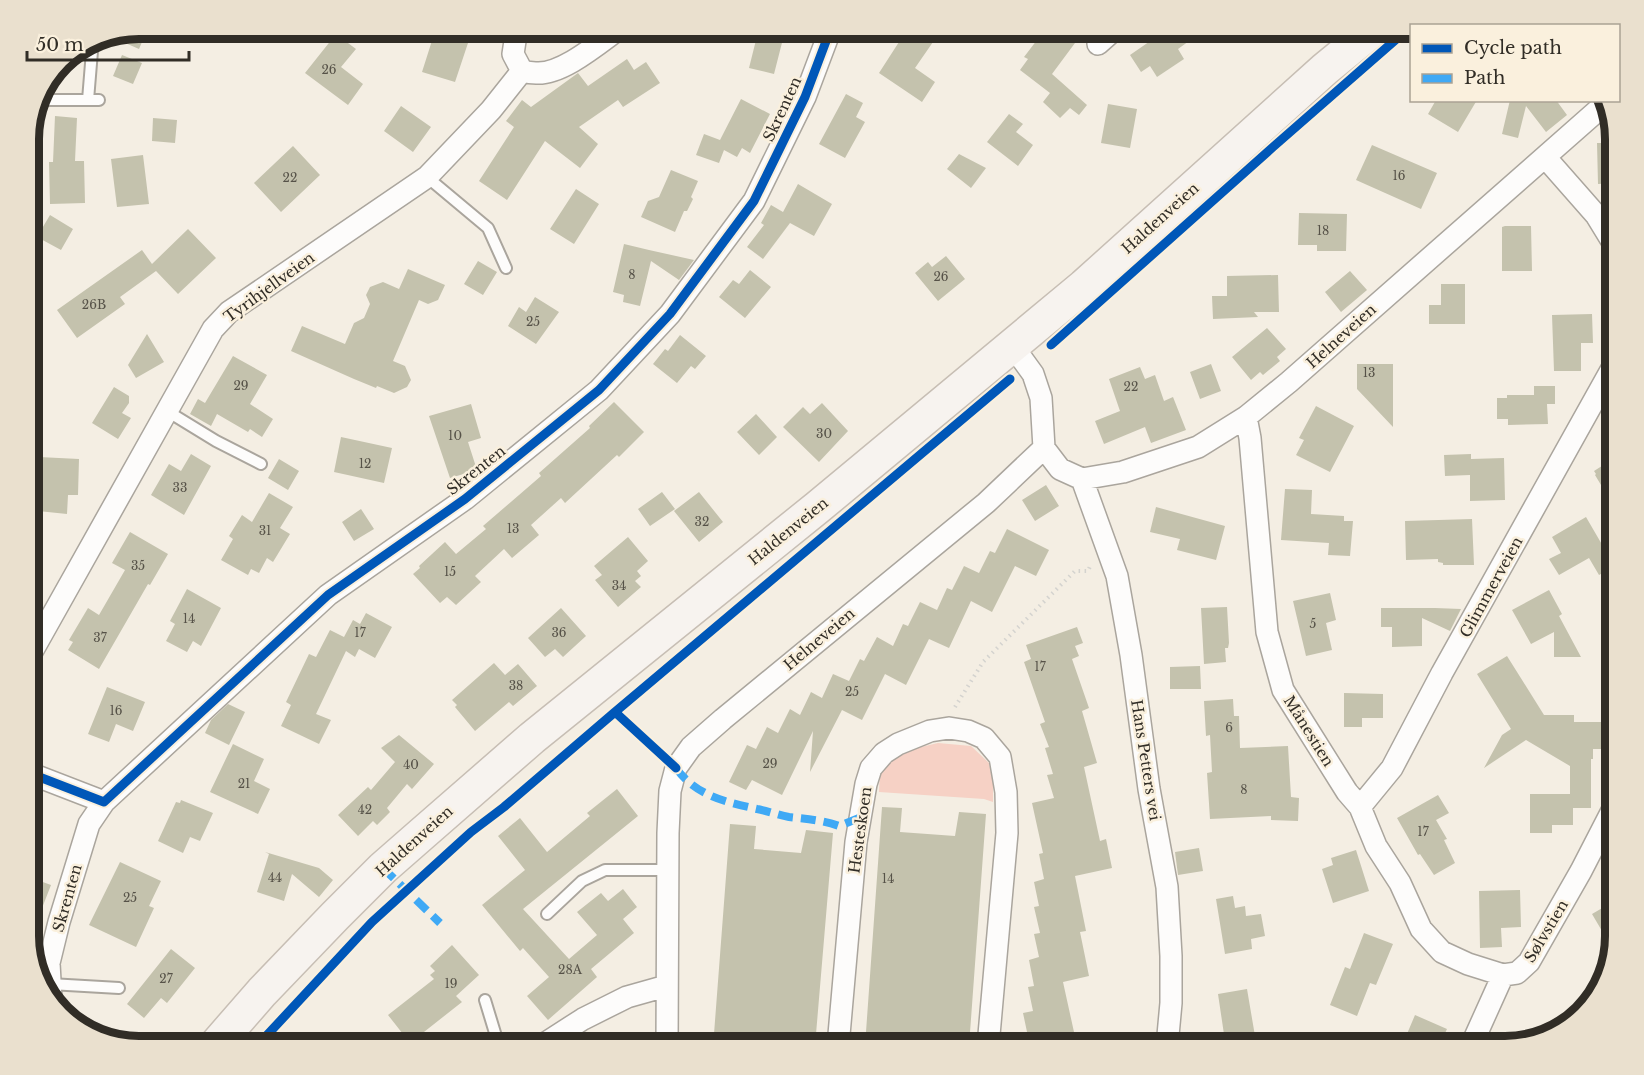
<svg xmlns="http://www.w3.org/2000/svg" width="1644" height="1075" font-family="'Libre Baskerville',serif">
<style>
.green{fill:#f6d1c5}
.building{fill:#c4c2ad}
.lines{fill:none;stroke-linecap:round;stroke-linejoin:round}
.service-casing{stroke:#aaa59d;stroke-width:14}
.minor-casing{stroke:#aaa59d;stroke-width:24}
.primary-casing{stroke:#c7beb4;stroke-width:36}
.path{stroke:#d4d3cf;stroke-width:4;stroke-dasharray:1.5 4.5;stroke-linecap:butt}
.service{stroke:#fdfcfb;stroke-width:10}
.minor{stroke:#fdfcfb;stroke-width:21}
.primary{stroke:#f7f3ef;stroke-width:33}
.quiet{stroke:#3fa9f5;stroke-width:8;stroke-dasharray:15 8;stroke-linecap:butt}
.cycleway-casing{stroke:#faf0dd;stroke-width:13}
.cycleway{stroke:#0057b8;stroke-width:9}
.labels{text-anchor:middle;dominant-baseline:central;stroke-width:5;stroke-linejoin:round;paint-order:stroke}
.number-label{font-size:12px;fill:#565248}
.street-label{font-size:15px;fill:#312d26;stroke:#faf0dd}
.rim{fill:none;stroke:#312d26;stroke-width:8}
</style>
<rect width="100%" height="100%" fill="#f4eee3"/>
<path class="green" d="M938 743 971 746 989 763 993 782V802L984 799 879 792 880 770 904 751Z"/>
<path class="building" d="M139 28H148L139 49 107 35Z
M436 28H473L455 82 422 72Z
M759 28H774L785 31 774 74 749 68Z
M908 28H913L933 42 915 68 935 82 922 102 879 73Z
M1052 28H1055L1075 43 1052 74 1087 105 1079 115 1070 108 1060 118 1043 102 1050 93 1020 70 1028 59 1024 57 1037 40 1041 43Z
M1169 28H1207L1178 49 1184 59 1157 77 1150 66 1141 72 1130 55Z
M336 34 356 49 341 67 363 84 348 105 305 73Z
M122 55 142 63 133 84 113 76Z
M627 59 634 70 646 62 660 83 623 107 618 100 579 127 598 144 580 168 545 141 507 200 479 181 514 127 506 121 522 100 531 107 578 73 588 86Z
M846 94 863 103 856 117 865 122 845 158 819 144Z
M741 99 770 114 750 153 742 148 737 157 724 150 719 163 696 155 704 134 720 140Z
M1436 100H1477L1458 132 1428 114Z
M1510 100H1556L1567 115 1546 132 1526 106 1518 138 1502 134Z
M1108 104 1137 109 1130 148 1101 143Z
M401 106 431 127 413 152 384 131Z
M1009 114 1023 124 1016 132 1033 145 1018 166 987 142Z
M55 116 77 118 75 161H84L85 203 50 204 49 162H53Z
M153 118 177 120 175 143 152 141Z
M1597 143H1616V183L1598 184Z
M1372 145 1437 173 1421 209 1356 180Z
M293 146 320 175 281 212 254 183Z
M959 154 986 168 971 188 947 169Z
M143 155 149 204 117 207 111 159Z
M671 170 698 181 691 197 693 199 687 211H684L675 232 641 217 648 201 659 197Z
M798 184 832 204 814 236 790 223 763 259 747 247 764 225 761 223 771 205 783 212Z
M576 189 599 204 574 244 550 229Z
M1299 213 1347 214 1346 251H1317V245H1298Z
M50 215 73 229 61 250 37 237Z
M1505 226H1531L1532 271H1502V227Z
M188 229 216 258 178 294 156 271 120 297 125 304 77 338 57 310 142 250 152 264Z
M624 244 649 250 694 260 679 280 651 261 640 306 623 302 624 295 613 292Z
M946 256 965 279 938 301 915 273 928 262 932 267Z
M478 261 497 272 483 295 464 284Z
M408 269 445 285 438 300 428 304 419 300 393 361 405 366 411 380 407 387 394 393 377 386 376 388 354 379 355 377 354 379 291 351 302 326 345 344 354 323 364 318 370 304 366 295 370 287 383 282 399 289Z
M750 270 771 287 745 318 719 297 733 280 739 284Z
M1350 271 1367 290 1341 312 1325 292Z
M1278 275 1279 312H1254L1258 317 1213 319 1212 296H1227V276Z
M1441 284H1465V324H1429V305H1441Z
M535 297 559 312 536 344 508 326 519 307 526 312Z
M1592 314 1593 343H1581V371H1554L1552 315Z
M1267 328 1286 349 1277 357 1280 361 1263 375 1260 372 1251 380 1232 357Z
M147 334 164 362 136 378 128 365Z
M680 335 706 356 695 369 691 366 677 383 653 364 665 349 668 351Z
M233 356 267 375 250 404 273 419 262 437 250 429 248 432 217 414 211 426 190 414 198 399 205 403Z
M1211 364 1221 391 1200 399 1190 372Z
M1357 364H1393V427L1357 389Z
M1140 367 1145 379 1155 375 1164 401 1173 397 1186 430 1151 443 1145 427 1104 444 1095 421 1120 411 1109 379Z
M1534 386H1555V404H1547L1548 424 1508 425V419H1497V398H1507V395H1534Z
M114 387 129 396V403L122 413 131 418 118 439 92 423Z
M614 402 644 432 619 457 617 455 565 503 561 498 531 525 539 535 512 558 504 549 475 576 481 582 456 605 447 597 440 603 413 574 420 568 419 566 445 542 456 554 486 529 483 526 541 476 539 473 590 428 589 426Z
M822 403 848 431 819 462 783 427 803 407 810 414Z
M471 404 481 438 468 442 477 470 450 478 429 416Z
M1316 406 1354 426 1330 472 1296 455 1304 440 1299 438Z
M756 414 777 437 759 455 737 432Z
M341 437 392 448 384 483 334 472Z
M191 454 211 466 184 515 151 495 169 464 181 471Z
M1471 454V459L1504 458 1505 500 1470 501V475L1445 476 1444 455Z
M39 457 79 459 78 495H68L67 514 38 511Z
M1616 457V510L1595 475 1596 474 1594 471Z
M279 459 299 471 288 490 268 478Z
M1046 485 1059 506 1035 521 1022 500Z
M1285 489 1312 490 1311 514 1344 516V521H1353L1350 556 1328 555 1329 543 1281 540Z
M662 492 675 509 650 526 638 509Z
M699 492 723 522 699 542 674 511Z
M269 493 293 507 280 528 290 534 273 562 267 558 259 573 251 569 248 575 221 560 233 539 229 536 242 515 252 522Z
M1156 507 1225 526 1216 560 1177 550 1180 539 1150 532Z
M361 509 374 529 354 541 342 522Z
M1586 517 1604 548 1607 547 1616 561V566L1599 575 1589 558 1559 575 1549 559 1561 553 1552 537Z
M1472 519 1474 565H1443V563L1438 562V559L1406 560 1405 521Z
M1007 529 1049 550 1036 576 1015 566 992 612 971 601 949 648 929 639 906 685 885 674 862 720 842 710 810 772 813 731 782 795 752 780 746 790 729 782 747 745 756 749 767 727 778 733 790 709 800 715 811 692 822 698 833 674 849 681 860 659 864 661 877 637 893 646 903 624 908 626 920 602 937 610 947 588 952 590 964 566 979 573 990 551 995 553Z
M130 532 168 554 150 585 148 584 99 669 68 650 73 642 69 640 88 608 99 615 125 570 112 563Z
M628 537 648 561 637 571 641 576 635 581 641 587 618 607 595 580 602 575 594 566Z
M187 589 221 608 201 646 193 641 187 652 166 641 175 624 170 621Z
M1549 590 1562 614 1559 616 1581 657H1554V632L1531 644 1512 610Z
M1330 593 1336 620 1326 623 1332 650 1306 656 1293 601Z
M1227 607 1229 643 1228 648H1225L1226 662 1204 664 1201 608Z
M561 608 586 636 563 657 555 649 545 657 528 638Z
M1381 608H1435L1461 609 1450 631 1422 618V646L1392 647V627H1381Z
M366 613 392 627 375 658 359 649 355 657 346 651 316 714 331 720 319 744 281 726 291 705 286 702 309 654 316 657 330 630 344 637 353 620 360 624Z
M1077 627 1083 643 1075 646 1079 656 1072 659 1089 708 1082 711 1097 763 1084 767 1100 841 1106 839 1112 868 1075 876 1086 931 1080 932 1089 976 1063 982 1074 1032 1047 1037 1049 1046H1030L1023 1013 1033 1011 1028 987 1034 986 1029 960 1039 957 1034 934 1040 933 1034 907 1039 906 1034 882 1044 879 1039 854 1043 853 1032 803 1054 798 1047 775 1053 774 1045 748 1049 747 1040 724 1045 722 1024 662 1031 659 1026 645Z
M1507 656 1544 715H1574V722H1614V749H1593V759H1591V808H1573V825H1552V833H1530V794H1570V766L1526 740 1484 768 1502 735 1511 729 1477 674Z
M494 663 505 675 518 664 537 686 513 706 509 702 475 731 455 707 457 705 452 700Z
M1200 666 1201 689H1170V667Z
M107 687 145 702 133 731 116 724 109 742 88 734Z
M1344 693 1383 694V718H1362V727H1344Z
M1233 699 1234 716H1239L1240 748 1288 746 1291 797 1299 798 1298 821 1271 820V816L1210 819 1207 773 1212 772 1210 735 1206 736 1204 701Z
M228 704 245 712 229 745 205 733 211 720Z
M399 735 434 764 412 789 407 784 387 808 390 812 377 825 373 821 358 836 338 815 368 787 371 790 395 762 381 748Z
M233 744 264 759 254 781 270 789 258 814 210 792Z
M617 789 638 816 523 909 569 959 597 935 577 912 601 893 608 901 623 889 637 907 623 919 634 933 591 969 597 977 548 1020 527 996 549 977 523 948 520 951 482 905 525 870 498 836 520 818 547 852 590 816 587 813Z
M1438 795 1449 813 1436 820 1447 839 1444 840 1455 863 1434 875 1420 854 1418 855 1397 818Z
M181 800 213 813 200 841 190 837 183 853 158 841 176 802 180 803Z
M882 807 902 808 900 832 955 836 959 812 986 814 969 1046H865Z
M730 824 756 826 754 849 801 853 806 830 833 833 815 1046 713 1047Z
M1199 848 1203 871 1178 875 1175 852Z
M1356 850 1369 891 1333 903 1322 869 1333 865 1331 858Z
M265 852 319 868 333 880 319 897 292 874 284 901 257 892 269 854Z
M120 862 161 881 149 906 154 908 136 947 89 925Z
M29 877 51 885 30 939H29Z
M1520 890 1521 927 1501 928 1502 947 1480 948 1479 891Z
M1233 896 1235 908 1245 906 1246 916 1261 914 1265 936 1251 939 1252 949 1225 954 1216 899Z
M1616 900V937L1612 948 1592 914Z
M1364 933 1393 944 1376 985 1370 983 1357 1016 1330 1005 1345 967 1350 969Z
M452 945 479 975 456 996 462 1002 410 1043 388 1015 434 979 430 975 435 971 430 966Z
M171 949 195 968 167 1003 161 998 144 1018 127 1004Z
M1247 989 1255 1036 1225 1041 1218 994Z
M1415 1015 1447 1029 1439 1046H1404L1406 1042 1404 1041Z"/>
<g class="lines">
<defs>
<path id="service" d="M43 100H99
M88 100 93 39
M427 177 488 228 506 268
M167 411 216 441 261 464
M547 914 582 881 605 870H667
M50 984 119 988
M485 1000 499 1046"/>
<path id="minor" d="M517 28 513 54 522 71
M1098 44 1116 28
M522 71C526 72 532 73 536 73 562 75 599 43 620 28
M1545 157 1596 215 1615 246
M1012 345 1033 374 1041 398 1044 448 1060 469 1082 479 1123 472 1198 447 1246 417 1289 382 1606 103
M1246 417 1250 438 1267 632 1283 690 1347 792 1360 807 1376 846 1400 883 1421 929 1442 952 1468 964 1503 975 1517 973 1529 962 1581 871 1615 805
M1082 479 1117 576 1131 655 1149 789 1167 887 1171 956V1003L1167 1046
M29 657 213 329 229 312 427 177 491 110 522 71
M29 773 104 802 328 595 465 499 599 390 670 314 754 201 805 97 831 28
M1360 807 1392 768 1442 673 1615 363
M51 999 49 963 59 922 89 824 104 802
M541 1046 583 1019 627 997 666 986
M667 1046 668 833 670 791 676 768 691 747 723 719 986 503 1044 448
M838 1046 856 842 866 784 871 768 884 753 898 744 930 731 949 728 968 731 984 738 1000 757 1006 792 1007 833 988 1046
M1471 1046 1503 975"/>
<path id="primary" d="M215 1046 262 992 335 916 383 868 423 833 532 738 818 507 1084 286 1325 69 1375 28"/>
</defs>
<use href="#service" class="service-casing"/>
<use href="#minor" class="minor-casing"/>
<use href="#primary" class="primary-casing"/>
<path class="path" d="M955 707 983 662 1075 571H1088L1091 564"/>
<use href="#service" class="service"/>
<use href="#minor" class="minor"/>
<use href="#primary" class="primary"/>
<path class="quiet" d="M676 768C696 796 726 802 757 809 768 811 778 815 789 817 806 819 822 820 839 826L859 818
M383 868 440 923"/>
<defs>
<path id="cycleway" d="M1051 345 1273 147 1409 28
M615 712 1010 379
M29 773 104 802 328 595 465 499 599 390 670 314 754 201 805 97 831 28
M257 1046 372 922 471 832 504 807 615 712 676 768"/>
</defs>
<use href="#cycleway" class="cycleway-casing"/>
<use href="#cycleway" class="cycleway"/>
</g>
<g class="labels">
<g class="number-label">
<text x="329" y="69">26</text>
<text x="1399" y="175">16</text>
<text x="290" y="177">22</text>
<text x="1323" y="230">18</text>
<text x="632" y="274">8</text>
<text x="941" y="276">26</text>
<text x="94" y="304">26B</text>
<text x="533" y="321">25</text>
<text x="1369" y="372">13</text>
<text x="241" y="385">29</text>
<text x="1131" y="386">22</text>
<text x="824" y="433">30</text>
<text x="455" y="435">10</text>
<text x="365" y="463">12</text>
<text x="180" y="487">33</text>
<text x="702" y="521">32</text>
<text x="513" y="528">13</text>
<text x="265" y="530">31</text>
<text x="138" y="565">35</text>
<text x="450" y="571">15</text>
<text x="619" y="585">34</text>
<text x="189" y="618">14</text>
<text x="1313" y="623">5</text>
<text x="360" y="632">17</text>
<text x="559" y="632">36</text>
<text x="100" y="637">37</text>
<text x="1040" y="666">17</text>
<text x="516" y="685">38</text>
<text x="852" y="691">25</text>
<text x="116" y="710">16</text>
<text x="1229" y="727">6</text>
<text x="770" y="763">29</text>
<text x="411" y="764">40</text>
<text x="244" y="783">21</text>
<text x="1244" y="789">8</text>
<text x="365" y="809">42</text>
<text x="1423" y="831">17</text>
<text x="275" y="877">44</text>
<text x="888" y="878">14</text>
<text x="130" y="897">25</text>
<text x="570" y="969">28A</text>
<text x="166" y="978">27</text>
<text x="451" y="983">19</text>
</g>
<g class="street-label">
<text transform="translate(782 109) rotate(-65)">Skrenten</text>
<text transform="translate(1160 218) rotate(-42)">Haldenveien</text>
<text transform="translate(269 287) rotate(-36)">Tyrihjellveien</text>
<text transform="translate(1341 336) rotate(-42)">Helneveien</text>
<text transform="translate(476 470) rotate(-38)">Skrenten</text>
<text transform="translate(788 531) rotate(-39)">Haldenveien</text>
<text transform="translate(1491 587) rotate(-61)">Glimmerveien</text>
<text transform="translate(819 639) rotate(-40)">Helneveien</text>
<text transform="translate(1309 731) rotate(58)">Månestien</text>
<text transform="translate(1146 760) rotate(81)">Hans Petters vei</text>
<text transform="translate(860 830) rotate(-82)">Hesteskoen</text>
<text transform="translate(414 841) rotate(-42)">Haldenveien</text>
<text transform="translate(67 898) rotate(-74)">Skrenten</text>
<text transform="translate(1546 931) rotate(-59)">Sølvstien</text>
</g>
</g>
<path d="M0 0H1644V1075H0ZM139 39H1505A100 100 0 0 1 1605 139V936A100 100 0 0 1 1505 1036H139A100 100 0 0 1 39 936V139A100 100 0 0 1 139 39Z" fill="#eae0ce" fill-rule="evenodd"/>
<path class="rim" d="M139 39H1505A100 100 0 0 1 1605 139V936A100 100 0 0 1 1505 1036H139A100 100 0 0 1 39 936V139A100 100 0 0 1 139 39Z"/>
<rect x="1410" y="24" width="210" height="78" fill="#faf0dd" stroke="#aaa294" stroke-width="1.5"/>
<rect x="1422" y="44" width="30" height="9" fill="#0057b8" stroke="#aaa294" stroke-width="1.5"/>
<text x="1464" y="54" font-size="18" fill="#312d26">Cycle path</text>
<rect x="1422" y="74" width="30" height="9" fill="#3fa9f5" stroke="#aaa294" stroke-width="1.5"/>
<text x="1464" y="84" font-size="18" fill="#312d26">Path</text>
<path d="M27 51v9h162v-9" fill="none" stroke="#312d26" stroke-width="3"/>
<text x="36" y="51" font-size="18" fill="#312d26" stroke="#faf0dd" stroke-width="4.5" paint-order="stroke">50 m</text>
</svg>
